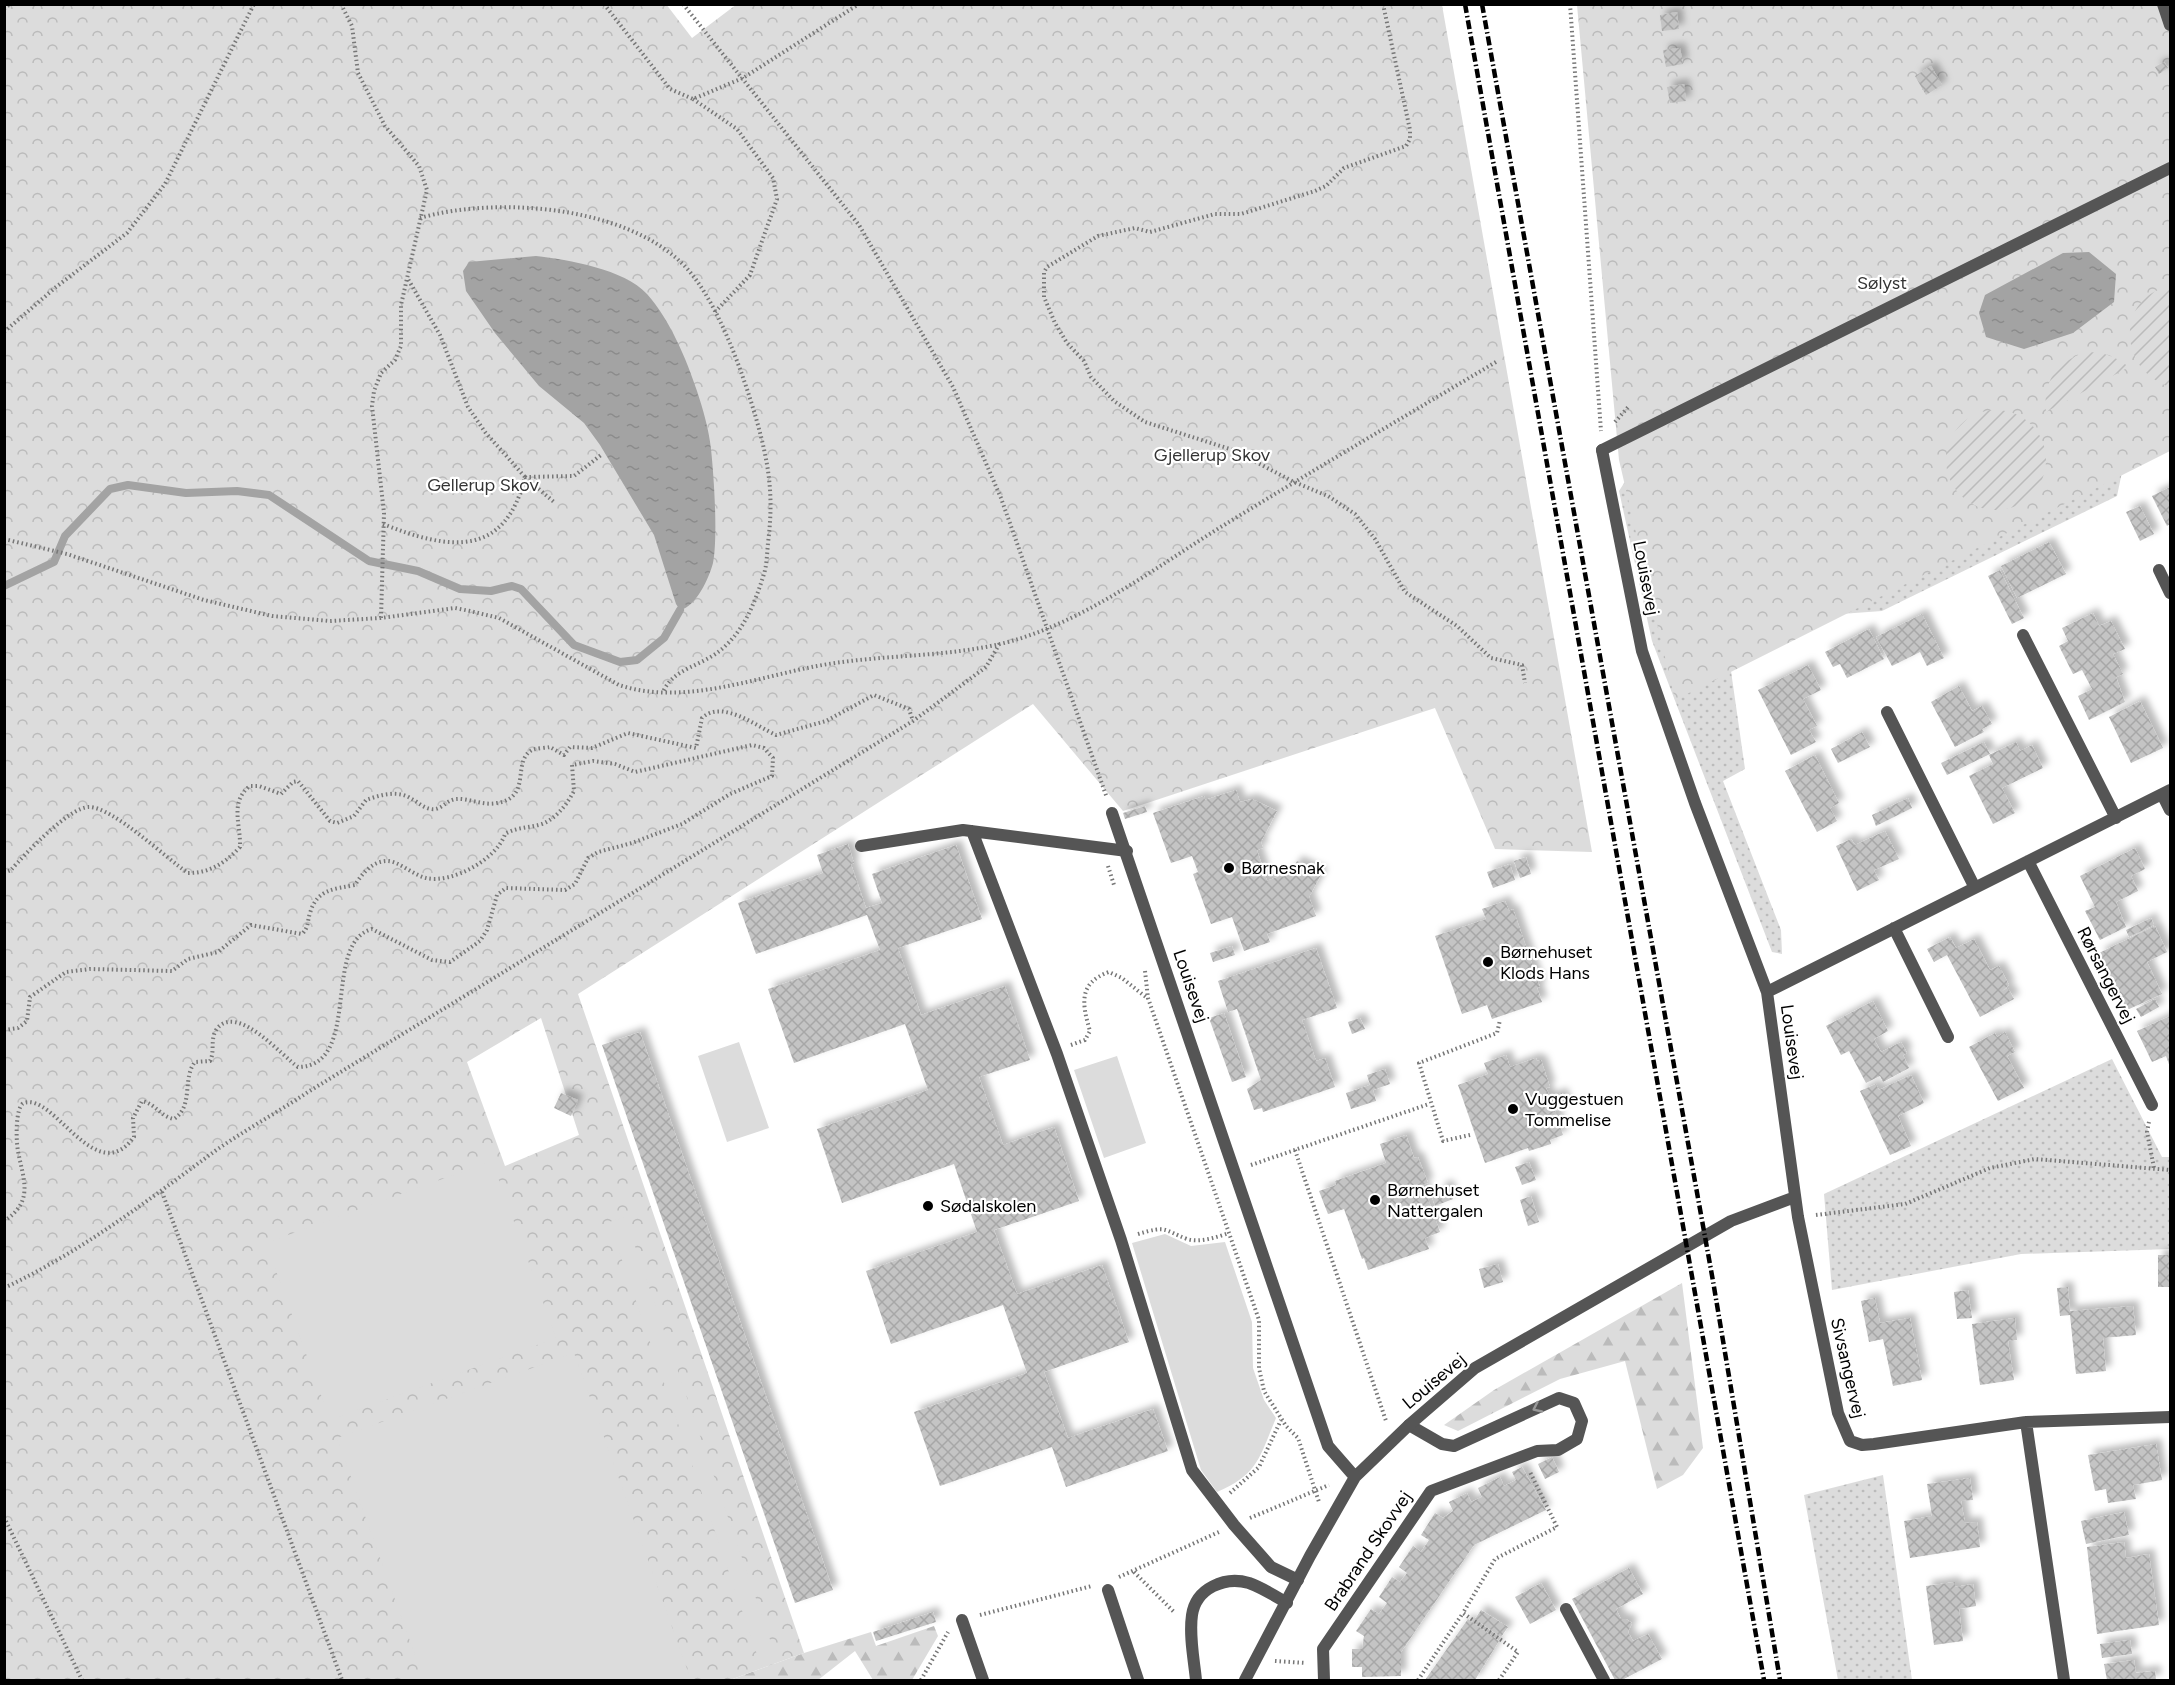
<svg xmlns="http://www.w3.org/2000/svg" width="2175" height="1685" font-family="Figtree,sans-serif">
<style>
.grass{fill:url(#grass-dots)}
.forest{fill:url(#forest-firs)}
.park{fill:url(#park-crowns);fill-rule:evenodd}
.garden{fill:url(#garden-furrows)}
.pitch{fill:#dcdcdc}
.water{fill:url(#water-ripples)}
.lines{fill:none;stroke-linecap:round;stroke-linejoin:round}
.stream{stroke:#a3a3a3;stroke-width:8}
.building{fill:url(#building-cross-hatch);filter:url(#shadow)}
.path{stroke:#777;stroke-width:4;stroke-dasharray:1.5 3;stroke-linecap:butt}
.service{stroke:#555;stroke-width:12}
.minor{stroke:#555;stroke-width:12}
.rail{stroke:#000;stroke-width:4.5;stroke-dasharray:9 3 1.5 3;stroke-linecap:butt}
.oneway{stroke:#999}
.poi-dot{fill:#000;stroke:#fff;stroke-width:2}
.labels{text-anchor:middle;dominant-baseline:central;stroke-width:4.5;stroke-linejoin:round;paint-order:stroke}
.park-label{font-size:18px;fill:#333;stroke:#fff}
.street-label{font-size:18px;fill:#000;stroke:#fff}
.poi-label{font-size:18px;fill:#000;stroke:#fff;text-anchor:start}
</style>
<defs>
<pattern id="grass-dots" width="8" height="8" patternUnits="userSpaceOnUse" patternTransform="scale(1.5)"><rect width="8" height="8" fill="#dcdcdc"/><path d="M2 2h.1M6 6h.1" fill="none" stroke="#bbb" stroke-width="1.8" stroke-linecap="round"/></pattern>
<pattern id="forest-firs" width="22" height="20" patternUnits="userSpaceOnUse" patternTransform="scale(1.5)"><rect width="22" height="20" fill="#dcdcdc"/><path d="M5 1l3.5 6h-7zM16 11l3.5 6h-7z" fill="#bbb"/></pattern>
<pattern id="park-crowns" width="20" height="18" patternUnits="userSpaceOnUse" patternTransform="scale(1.5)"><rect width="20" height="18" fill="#dcdcdc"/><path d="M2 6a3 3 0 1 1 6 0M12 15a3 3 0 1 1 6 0" fill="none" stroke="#bbb"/></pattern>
<pattern id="garden-furrows" width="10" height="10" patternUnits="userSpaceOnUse" patternTransform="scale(1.5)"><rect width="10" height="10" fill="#dcdcdc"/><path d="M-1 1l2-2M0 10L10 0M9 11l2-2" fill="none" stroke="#bbb"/></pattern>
<pattern id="water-ripples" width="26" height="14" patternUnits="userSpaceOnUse" patternTransform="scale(1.5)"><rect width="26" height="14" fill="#a3a3a3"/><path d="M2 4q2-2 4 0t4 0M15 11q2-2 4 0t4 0" fill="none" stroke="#8b8b8b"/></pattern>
<pattern id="building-cross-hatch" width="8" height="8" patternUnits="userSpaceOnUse" patternTransform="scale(1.5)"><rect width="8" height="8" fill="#c4c4c4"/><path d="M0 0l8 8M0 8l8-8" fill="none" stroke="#a7a7a7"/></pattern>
<filter id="shadow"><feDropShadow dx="5.5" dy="-5.5" stdDeviation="3" flood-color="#0004"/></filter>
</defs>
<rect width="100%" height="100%" fill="#fff"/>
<path class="grass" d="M1640 458 2122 472 2117 496 1882 611 1827 615 1730 664 1745 769 1723 781 1781 930 1782 954 1772 952 1652 641 1619 491Z
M2112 1059 2162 1157H2170V1249L2021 1254 1832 1290 1824 1194Z
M1883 1475 1912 1680H1838L1804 1495Z"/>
<path class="forest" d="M1682 1283 1703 1448 1683 1475 1657 1489 1625 1361 1560 1379 1458 1431 1444 1425 1494 1390Z
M934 1626 938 1636 912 1680H873L855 1651 818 1680H730L804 1653 871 1632 876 1646Z"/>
<path class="park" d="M666 4 692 38 737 4 1442 5 1592 852 1495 849 1435 708 1123 811 1033 704 578 994 804 1653 730 1680H5V5ZM541 1018 579 1135 505 1166 467 1062Z
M1577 5H2170V451L1675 700 1619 460Z"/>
<path class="garden" d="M2170 287V387C2115 369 2118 294 2170 287Z
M2086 352C2104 352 2115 356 2129 367L2046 412C2043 381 2056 362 2086 352Z
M1946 460a50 50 0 1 1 100 0a50 50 0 1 1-100 0Z"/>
<path class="pitch" d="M739 1042 769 1128 727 1142 698 1056Z
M1117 1056 1146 1143 1104 1158 1074 1070Z
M492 1161 556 1338 330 1420 266 1243Z
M625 1217 777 1660 761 1666 609 1222Z
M1165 1234 1191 1246 1225 1242 1252 1322 1253 1368 1264 1400 1276 1418C1260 1456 1258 1475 1217 1492L1201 1470 1132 1243Z
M574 1353 691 1680H424L337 1438Z"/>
<path class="water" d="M2089 252 2116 274 2114 302 2073 333 2024 349 1986 337 1979 313 1985 295 2063 253Z
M536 256C569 260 624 269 647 294 670 320 686 358 697 391 703 409 709 430 711 449 714 477 718 537 713 563 709 578 696 607 680 610L676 604 654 535 600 445 584 423 539 386 495 333 466 291 463 271 469 262Z"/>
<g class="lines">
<path class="stream" d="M4 586 54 562 65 536 110 489 128 485 186 493 237 491 269 495 369 561 418 571 460 589 491 591 512 586 521 589 574 645 620 662 637 660 664 638 680 610"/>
</g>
<path class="building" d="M1677 12 1679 29 1662 31 1660 15Z
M1680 48 1683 64 1666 67 1663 50Z
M2164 62 2168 68 2159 74 2155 67Z
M1931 66 1942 85 1926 95 1915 76Z
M1684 84 1686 101 1670 103 1667 87Z
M2170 487V524L2167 526 2152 496Z
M2140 506 2154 534 2140 541 2126 512Z
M2049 542 2066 574 2017 598 2001 566Z
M2000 570 2024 618 2012 624 1988 576Z
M2093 613 2099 626 2111 621 2125 649 2113 654 2123 674 2116 677 2125 702 2089 720 2078 696 2092 689 2082 670 2073 674 2059 646 2068 641 2062 628Z
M1922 614 1944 658 1927 666 1920 652 1892 666 1876 637Z
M1869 629 1884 659 1847 678 1840 664 1833 667 1825 652Z
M1808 665 1821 690 1803 699 1817 726 1809 730 1816 742 1791 755 1758 690Z
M1959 686 1972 711 1982 706 1992 724 1982 729 1984 732 1955 747 1931 702Z
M2140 701 2163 748 2131 763 2109 717Z
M1862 732 1870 747 1838 763 1831 749Z
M1984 742 1990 754 1947 775 1941 763Z
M2016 742 2020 751 2032 745 2043 768 2002 788 2015 813 1993 824 1969 776 1993 764 1989 755Z
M1815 755 1839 803 1830 808 1837 821 1817 832 1785 771Z
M1236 790 1240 802 1252 799 1277 811 1261 842 1263 848 1257 850 1267 881 1290 872 1297 861 1322 873 1309 897 1316 916 1267 934 1270 942 1244 951 1232 917 1211 924 1193 874 1198 872 1192 856 1171 863 1153 813 1204 796 1205 800Z
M1908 798 1912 808 1876 826 1872 815Z
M1145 806 1147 812 1125 819 1123 813Z
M1885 831 1899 859 1874 870 1879 880 1857 891 1836 846 1851 839 1855 845Z
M848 844 854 863 851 864 866 908 882 903 872 874 956 845 982 919 898 948 921 1015 1005 986 1030 1060 979 1077 1003 1145 1054 1127 1079 1201 994 1230 1017 1294 1102 1265 1129 1342 1044 1372 1068 1438 1153 1409 1168 1451 1066 1487 1052 1447 940 1486 914 1412 1027 1373 1003 1305 891 1344 866 1271 977 1232 954 1164 842 1203 817 1129 928 1090 905 1024 794 1063 768 989 880 950 867 915 756 954 738 903 823 873 817 855Z
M2135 848 2145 869 2131 876 2138 891 2116 902 2126 927 2100 940 2085 911 2095 907 2080 876Z
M1526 857 1531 874 1520 878 1514 861Z
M1510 864 1515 880 1493 888 1487 872Z
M1505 901 1509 911 1513 909 1540 987 1537 988 1542 1002 1492 1019 1487 1005 1462 1014 1435 936 1486 919 1482 909Z
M2151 918 2154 925 2129 937 2126 930Z
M2155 926 2167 952 2147 962 2162 994 2127 1010 2099 953Z
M1950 937 1956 948 1974 939 1990 970 1999 966 2009 985 2002 991 2008 988 2014 999 1980 1017 1947 955 1934 962 1927 949Z
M1232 946 1235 955 1213 962 1210 953Z
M1316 948 1337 1008 1302 1020 1316 1061 1325 1058 1335 1087 1263 1112 1262 1108 1254 1110 1247 1089 1261 1080 1237 1009 1228 1012 1218 981Z
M2155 999 2159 1007 2141 1017 2136 1009Z
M1873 1001 1888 1031 1874 1039 1881 1052 1901 1042 1907 1053 1903 1055 1909 1068 1883 1082 1880 1076 1866 1083 1849 1051 1841 1055 1826 1026Z
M1224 1013 1246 1077 1232 1082 1209 1018Z
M2170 1016V1067L2166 1056 2152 1062 2137 1031Z
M1360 1018 1365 1029 1352 1034 1348 1022Z
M640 1032 833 1590 795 1603 602 1045Z
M2005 1032 2015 1052 2007 1056 2024 1088 1998 1101 1969 1047 1995 1033 1997 1037Z
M1506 1055 1510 1067 1536 1058 1537 1061 1541 1060 1550 1087 1546 1088 1550 1097 1562 1093 1567 1107 1555 1111 1563 1135 1550 1140 1551 1144 1529 1151 1528 1148 1485 1163 1458 1085 1488 1074 1484 1063Z
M1385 1069 1390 1084 1373 1090 1376 1101 1351 1109 1346 1093 1370 1085 1367 1075Z
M1911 1075 1924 1103 1898 1116 1911 1146 1890 1155 1860 1091 1876 1084 1879 1090Z
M561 1093 578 1100 571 1116 554 1108Z
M1406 1135 1414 1158 1418 1157 1428 1183 1423 1185 1440 1232 1425 1238 1429 1249 1368 1270 1364 1258 1362 1259 1344 1209 1328 1214 1319 1191 1336 1185 1335 1181 1386 1163 1380 1144Z
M1529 1162 1536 1180 1522 1185 1515 1167Z
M1448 1185 1453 1199 1435 1206 1432 1197 1441 1194 1439 1188Z
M1531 1196 1539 1222 1528 1226 1520 1200Z
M2158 1255H2170V1287H2158Z
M1498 1264 1503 1282 1484 1288 1479 1269Z
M2068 1287 2070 1311 2133 1306 2136 1335 2103 1338 2106 1371 2076 1374 2070 1315 2060 1316 2057 1288Z
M1968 1290 1972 1318 1957 1319 1954 1292Z
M1875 1298 1880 1323 1910 1318 1922 1380 1893 1386 1883 1339 1869 1342 1861 1301Z
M2015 1318 2017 1340 2008 1341 2014 1380 1980 1385 1972 1324Z
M2156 1444 2162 1480 2133 1485 2136 1499 2108 1503 2106 1489 2095 1491 2088 1455Z
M1552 1457 1559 1472 1545 1479 1538 1464Z
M1522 1467 1546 1510 1474 1545 1401 1652V1676L1362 1677V1667H1352V1649H1362L1364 1636 1356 1631 1371 1609 1379 1614 1387 1603 1379 1597 1392 1577 1400 1582 1407 1573 1399 1567 1413 1546 1421 1552 1429 1540 1421 1535 1435 1513 1443 1518 1453 1511 1449 1502 1467 1493 1471 1502 1482 1497 1478 1488 1500 1477 1504 1486 1516 1480 1512 1472Z
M1970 1478 1973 1500 1961 1501 1965 1523 1977 1522 1980 1547 1910 1558 1904 1521 1932 1516 1927 1484Z
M2124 1512 2129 1535 2086 1544 2081 1521Z
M2124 1542 2126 1558 2149 1554 2159 1625 2097 1634 2087 1547Z
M1629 1568 1643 1594 1616 1609 1621 1619H1626L1632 1623 1628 1632 1633 1641 1648 1634 1662 1659 1622 1680H1615L1572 1599Z
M1955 1582V1587L1973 1584 1976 1606 1959 1609 1963 1641 1934 1645 1926 1586Z
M1541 1583 1556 1610 1530 1624 1515 1597Z
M1481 1610 1508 1627 1501 1637 1475 1619Z
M933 1612 936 1622 876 1641 873 1632Z
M1468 1619 1499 1641 1475 1680H1425Z
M2130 1640 2132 1654 2102 1658 2100 1644Z
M2134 1660 2136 1673 2155 1671 2156 1680H2107L2104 1664Z"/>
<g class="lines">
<path class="path" d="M341 4 352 26 358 73 385 126 419 166 427 190 401 305V346L395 360 381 373 374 391 372 406 384 513 381 618
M604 4 670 89 693 99 743 78 859 4
M683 4 859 225 953 387 1001 498 1107 798
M1383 4 1410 130V139L1406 146 1344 168 1326 186 1315 191 1241 214H1215L1150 232 1135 228 1098 236 1047 267 1044 272V297L1055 323 1067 343 1084 361 1091 377 1114 401 1145 422 1233 450 1294 482 1328 496 1355 514 1375 539 1405 592 1457 626 1491 658 1522 665 1525 683
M1570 4 1601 431
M4 9 10 4
M693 99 737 129 773 178 777 199 750 275 714 313
M420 218C499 195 641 206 694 277 722 314 743 374 756 418 769 464 774 495 768 543 767 553 767 564 764 574 755 602 745 629 723 648 702 667 674 667 663 692
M4 332 56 287 127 233 165 184 254 4
M1615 422 1629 406
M525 477 574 476 601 455
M525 477 555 503
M383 524C448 550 505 559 525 477L485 432 468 407 440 335 408 279
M4 539 67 554 204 600 272 616 330 621 381 618 455 608 470 611 499 618 619 685C682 706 754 678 817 666 880 654 947 658 1008 642 1086 621 1156 567 1224 525 1314 470 1405 416 1496 362
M1108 866 1114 885
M4 873 11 870C24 855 69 807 89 807 113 807 167 859 188 873 210 873 225 863 240 847 241 825 229 802 250 786H259L281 794 293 782 298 781 330 821 337 823 354 816 366 800C380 795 397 790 410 798 417 801 423 808 431 809 441 811 446 800 456 799 469 798 483 806 497 803 533 797 511 762 532 750 537 748 545 748 550 747L564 755 570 747 592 748 628 733 696 748 702 718C722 699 756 726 776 735L826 721 874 695 909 709 913 721
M1145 971 1148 998 1259 1320V1368L1264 1391 1286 1426 1298 1438 1319 1502
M4 1030 18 1028 27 1021 30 997 66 972 90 969 172 971 188 959 218 952 251 925 302 934C309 927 307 922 310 913 317 889 334 889 355 885 362 874 372 861 387 861 399 861 413 875 426 878 452 884 497 859 505 834 517 827 529 828 542 824 557 818 567 804 574 791L572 765 593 761 615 764 635 772 752 745 764 748 773 758 772 776 730 794 682 824 632 843 598 852 588 858 575 884 565 890 506 888 497 895 487 930 480 941 450 962 432 960 372 929C321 943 363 1066 298 1067 283 1057 236 1001 216 1030 210 1040 215 1052 210 1061L195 1062C182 1078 194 1106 174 1119 161 1117 156 1104 142 1101L133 1118 134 1137C96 1190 54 1092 24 1103 15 1106 16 1142 18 1151 23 1179 35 1201 4 1221
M1071 1045 1085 1040 1090 1031C1082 1004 1078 983 1109 972L1122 978 1147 998
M2149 1122 2147 1132 2154 1168
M1470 1135 1443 1141 1419 1063 1497 1033 1500 1020
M1295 1150 1386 1421
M1251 1165 1429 1104
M162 1192 342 1680
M1816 1215 1905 1204 1990 1168 2035 1159 2170 1170
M1138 1234C1168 1225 1163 1230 1187 1239 1200 1243 1217 1237 1229 1233
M4 1288C81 1252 147 1201 215 1151 245 1130 278 1112 308 1092L913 721 986 667 1000 643
M1230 1493 1259 1467 1281 1420
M4 1517 82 1680
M1250 1518 1329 1485
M1134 1572 1174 1612
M1119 1577 1219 1532
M980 1615 1092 1586
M1275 1661 1306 1663
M921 1680 948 1632
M1418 1680 1463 1613
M1499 1680 1518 1652 1463 1613 1495 1559 1557 1527 1530 1472"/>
<path class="service" d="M2163 4 2170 25
M1602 450 2170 168
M972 831 1057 1054 1121 1240 1192 1470 1234 1525 1271 1567 1298 1580
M861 846 963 830 1127 851
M1108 1590 1138 1680
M1566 1609 1604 1680
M962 1620 983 1680
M1196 1680C1194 1660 1189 1636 1192 1615 1196 1588 1225 1576 1249 1583 1263 1588 1275 1596 1287 1603
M1324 1680 1323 1649 1431 1491 1537 1451 1558 1450 1577 1439 1582 1421 1574 1403 1559 1398 1454 1446 1442 1444 1409 1425"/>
<path class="minor" d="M1602 450 1642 651 1695 803 1767 992 1798 1217 1838 1413 1850 1441 1862 1445 1874 1444 2026 1422 2170 1417
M2159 570 2170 593
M2023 635 2116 818
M1887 712 1975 888
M2162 794 2170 810
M1112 813 1328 1446 1355 1477
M2028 861 2152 1105
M1894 928 1948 1037
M1767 992 2170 790
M2026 1422 2064 1680
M1245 1680 1310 1556 1355 1477 1409 1425 1475 1368 1731 1221 1795 1197"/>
<path class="rail" d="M1465 4 1764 1680
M1482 4 1713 1281 1780 1680"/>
</g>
<defs><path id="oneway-chevron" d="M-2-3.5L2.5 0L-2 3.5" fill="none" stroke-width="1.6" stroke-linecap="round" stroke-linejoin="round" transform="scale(1.5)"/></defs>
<use class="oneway" href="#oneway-chevron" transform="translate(1537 1408) rotate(155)"/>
<g class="poi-dot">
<circle cx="1229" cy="868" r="6"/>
<circle cx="1488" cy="962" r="6"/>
<circle cx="1513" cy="1109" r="6"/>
<circle cx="1375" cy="1200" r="6"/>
<circle cx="928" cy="1206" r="6"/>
</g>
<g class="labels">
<g class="park-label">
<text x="1882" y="283">Sølyst</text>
<text x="1212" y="455">Gjellerup Skov</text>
<text x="483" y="485">Gellerup Skov</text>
</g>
<g class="street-label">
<text transform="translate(1646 578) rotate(79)">Louisevej</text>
<text transform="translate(2106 975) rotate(63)">Rørsangervej</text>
<text transform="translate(1191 986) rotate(71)">Louisevej</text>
<text transform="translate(1792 1042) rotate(82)">Louisevej</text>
<text transform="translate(1848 1368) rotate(77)">Sivsangervej</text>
<text transform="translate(1434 1381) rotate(-40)">Louisevej</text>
<text transform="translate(1368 1551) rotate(-56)">Brabrand Skovvej</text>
</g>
<g class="poi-label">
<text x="1241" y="868">Børnesnak</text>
<text x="1500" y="952">Børnehuset<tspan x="1500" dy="21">Klods Hans</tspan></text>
<text x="1525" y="1099">Vuggestuen<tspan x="1525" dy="21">Tommelise</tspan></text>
<text x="1387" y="1190">Børnehuset<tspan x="1387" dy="21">Nattergalen</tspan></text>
<text x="940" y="1206">Sødalskolen</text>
</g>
</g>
<rect width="2175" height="1685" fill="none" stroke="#000000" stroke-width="12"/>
</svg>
